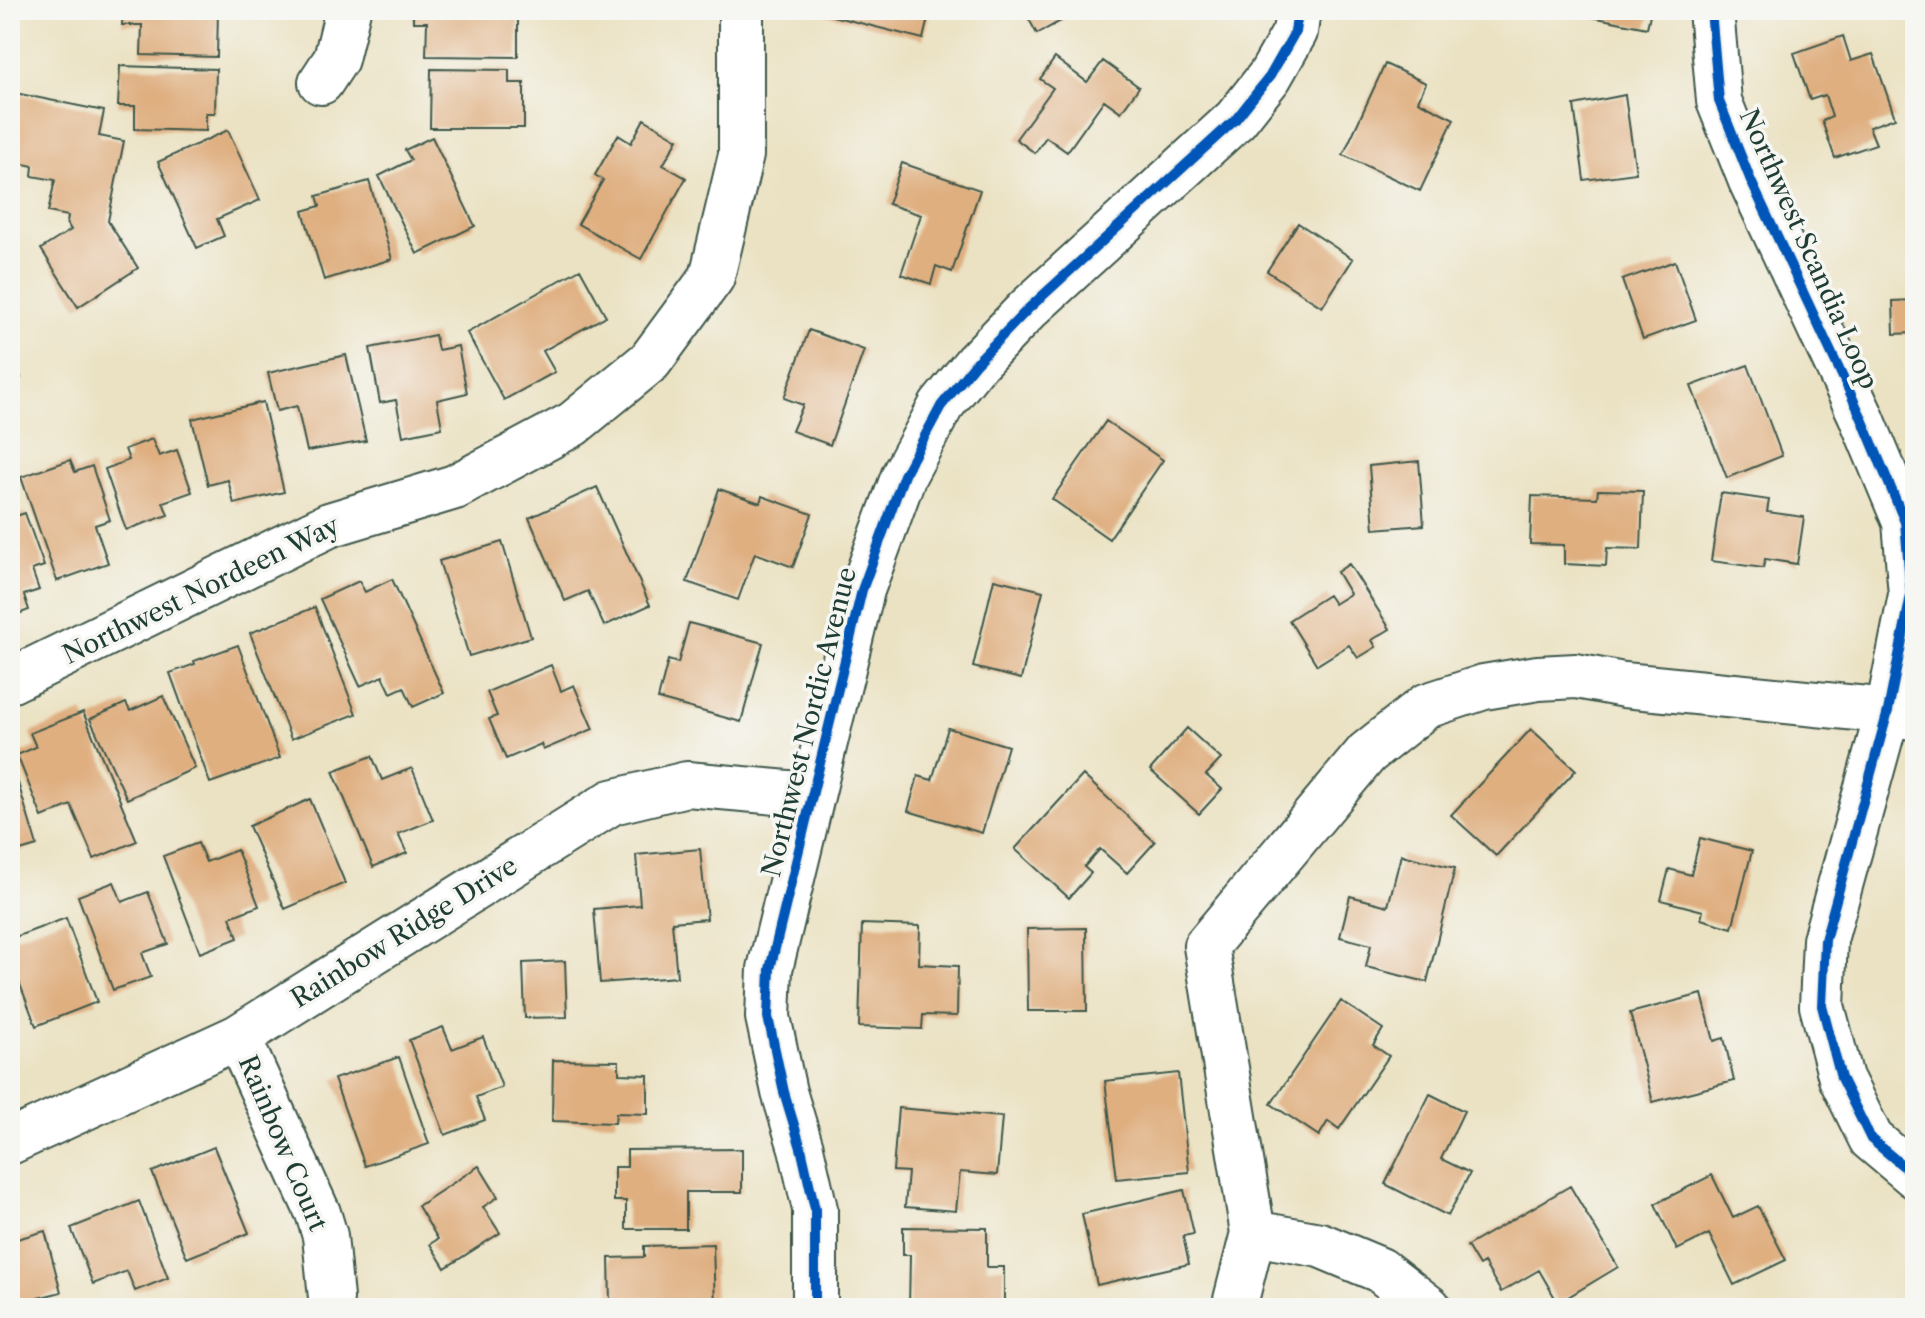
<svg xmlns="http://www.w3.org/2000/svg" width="1925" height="1318" font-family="'Libre Caslon Text',serif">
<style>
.building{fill:#dfaf80}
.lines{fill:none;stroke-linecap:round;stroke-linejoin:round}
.minor-casing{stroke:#3e5649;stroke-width:48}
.minor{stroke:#fff;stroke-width:44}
.cycleway-casing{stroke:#f6f6f2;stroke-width:15}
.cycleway{stroke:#0057b8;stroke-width:10}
.labels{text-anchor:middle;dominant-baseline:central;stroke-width:7;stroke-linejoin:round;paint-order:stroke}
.street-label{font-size:26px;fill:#1f3d34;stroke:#f6f6f2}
</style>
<rect width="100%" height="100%" fill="#f6f6f2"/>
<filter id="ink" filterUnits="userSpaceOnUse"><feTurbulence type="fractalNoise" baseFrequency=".0125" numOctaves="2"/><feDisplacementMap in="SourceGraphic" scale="16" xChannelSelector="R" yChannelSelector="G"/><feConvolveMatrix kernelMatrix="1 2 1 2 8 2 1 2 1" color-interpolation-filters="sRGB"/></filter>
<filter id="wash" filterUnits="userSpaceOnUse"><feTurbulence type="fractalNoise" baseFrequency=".006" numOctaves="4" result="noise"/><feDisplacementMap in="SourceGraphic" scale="32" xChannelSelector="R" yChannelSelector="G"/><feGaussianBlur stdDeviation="1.8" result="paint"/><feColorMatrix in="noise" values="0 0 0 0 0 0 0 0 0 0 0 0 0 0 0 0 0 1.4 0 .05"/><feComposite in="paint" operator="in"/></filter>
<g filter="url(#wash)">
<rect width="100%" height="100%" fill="#ebe2c3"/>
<g id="blocks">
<path class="building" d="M123 10H218L217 57 141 55 142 25H122Z
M413 10H518V57L426 56 427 22H413Z
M809 10H930L923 39Z
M1024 10H1081L1037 34Z
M1573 10H1651L1647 28 1572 13Z
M1843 36 1851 61 1873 54 1895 118 1869 127 1876 144 1835 158 1822 121 1832 117 1825 95 1810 100 1794 53Z
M1055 58 1087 82 1103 61 1139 87 1121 112 1104 100 1067 152 1046 137 1035 153 1016 139 1053 88 1040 79Z
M1385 64 1426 83 1418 101 1454 119 1420 191 1343 155Z
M120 66 216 69 215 113H206V131L135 129V106H118Z
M431 69 509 70V83H524V128H430Z
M15 93 104 111 99 136 124 141 108 221 138 268 78 307 41 249 71 230 67 223 68 216 48 212 55 180 32 176 33 166 10 161V115Z
M1625 95 1636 173 1584 180 1574 105Z
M644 119 678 139 663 165 686 178 641 259 578 224 603 180 595 175 618 135 631 143Z
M228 130 260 200 217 219 224 236 197 248 158 162Z
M432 137 475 226 417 254 379 176 411 160 405 150Z
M902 163 980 190 952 272 936 266 931 284 901 274 921 215 888 204Z
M369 181 392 259 324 280 303 211 320 206 317 196Z
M1298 223 1353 259 1322 307 1267 271Z
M1675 261 1696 320 1643 339 1622 280Z
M580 269 606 316 543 351 555 372 504 400 467 333Z
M1915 300V333L1894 334 1893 301Z
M809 330 864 350 830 445 792 431 803 405 784 398Z
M435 335 438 350 458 346 467 393 437 400 442 428 403 436 396 400 380 403 370 348Z
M10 346 21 378 10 382Z
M346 355 366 441 307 451 297 406 277 411 268 373Z
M1748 365 1782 456 1727 478 1691 386Z
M263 402 284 492 234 504 228 480 208 485 192 419Z
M1106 421 1163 460 1109 539 1052 499Z
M152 439 159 456 177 450 192 492 163 502 168 515 126 530 105 469 129 460 125 449Z
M70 460 75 472 92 466 110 520 95 525 108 563 57 581 21 477Z
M1419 461 1424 525 1374 529 1369 466Z
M597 487 650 605 604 626 588 591 565 601 529 518Z
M719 489 760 503 762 496 812 514 793 567 755 553 738 600 687 582Z
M1598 490 1643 491 1641 549 1607 548 1606 566 1564 564V545L1530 544 1532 496 1597 498Z
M1721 493 1769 500 1767 512 1804 517 1797 564 1765 559 1763 568 1711 561Z
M25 513 44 566 32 570 39 590 24 595 29 610 10 617V518Z
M502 542 531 637 469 656 439 561Z
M1349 564 1390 629 1372 640 1376 647 1358 658 1349 645 1317 665 1289 620 1328 595 1334 604 1350 594 1337 572Z
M392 579 444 693 413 707 404 687 391 693 383 676 360 686 320 599 359 581 365 592Z
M994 579 1043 591 1021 679 973 667Z
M315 607 356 714 291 739 250 633Z
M689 623 763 643 741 722 658 699 668 660 678 663Z
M238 645 280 758 210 783 170 673 195 664 194 661Z
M551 665 561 691 574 685 593 729 543 750 541 744 506 759 489 719 497 716 487 692Z
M163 696 195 768 127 799 90 719 126 703 130 711Z
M83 712 137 841 94 859 71 805 42 817 17 755 36 747 30 733Z
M948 728 1008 746 982 833 908 811 918 776 932 780Z
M1187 728 1221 759 1206 775 1222 789 1199 814 1150 770Z
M1531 729 1576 770 1496 856 1451 815Z
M372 756 382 780 412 768 433 820 398 834 407 853 373 867 333 771Z
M15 773 37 846 10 854V775Z
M1083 775 1155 842 1127 873 1100 849 1084 867 1091 873 1069 898 1015 849Z
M310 799 345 883 285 909 249 826Z
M1700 838 1752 851 1732 928 1701 919 1703 911 1661 900 1669 869 1691 875Z
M198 843 206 862 237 850 259 906 230 917 238 938 200 953 163 856Z
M700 849 707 919 672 922 677 977 600 983 594 909 640 905 636 855Z
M1401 855 1455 868 1427 982 1366 967 1371 945 1340 937 1350 896 1388 906Z
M114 882 122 902 148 892 168 944 142 953 151 977 113 990 78 896Z
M66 918 97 1002 36 1026 10 958V939Z
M862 924 920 926 919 964 958 966 957 1016 923 1015 922 1029 859 1027Z
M1086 928 1087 1011H1028L1027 929Z
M565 961 567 1017 525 1018 523 963Z
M1702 994 1714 1041 1724 1038 1734 1081 1653 1102 1630 1013Z
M1341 1001 1383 1029 1373 1045 1389 1056 1339 1129 1328 1121 1319 1136 1271 1104Z
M443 1027 452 1049 483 1037 502 1087 476 1097 485 1120 445 1135 409 1040Z
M399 1057 429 1144 365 1166 334 1079Z
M553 1060 619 1061V1074L648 1075V1114L616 1113 615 1123 552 1121Z
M1178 1073 1189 1172 1117 1179 1105 1081Z
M1430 1094 1464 1111 1441 1159 1470 1173 1448 1216 1385 1184Z
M898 1108 1002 1117 997 1175 960 1172 956 1211 905 1207 908 1172 893 1171Z
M214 1147 249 1233 187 1258 152 1172Z
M742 1149V1192H686V1229H626V1201H614V1167H627V1150Z
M479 1166 498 1197 483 1207 500 1233 445 1268 430 1244 438 1239 418 1206Z
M1712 1175 1733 1218 1758 1206 1786 1260 1734 1285 1709 1234 1677 1250 1655 1204Z
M1570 1186 1618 1267 1558 1303 1539 1270 1501 1292 1484 1263 1479 1266 1467 1246Z
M1184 1190 1194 1234 1183 1236 1189 1264 1097 1285 1082 1214Z
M139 1201 168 1278 135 1291 127 1271 93 1284 71 1228Z
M903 1227 987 1228V1267H1004V1308H909L910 1255H903Z
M45 1231 61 1292 38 1298 41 1308H10V1241Z
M713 1244 715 1308H658V1302L610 1303 609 1258 644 1257V1246Z"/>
</g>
</g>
<g filter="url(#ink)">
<use href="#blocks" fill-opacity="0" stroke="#3e5649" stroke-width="2"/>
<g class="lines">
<defs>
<path id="minor" d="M1711 10 1719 101 1751 181 1860 414 1905 522 1911 595 1888 711 1825 940 1822 1006 1841 1078 1871 1139 1915 1176
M321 82 336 59 348 10
M10 681 329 525 455 487 573 424 650 361 712 277 741 155V10
M238 1037 318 1213 325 1236 331 1298
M10 1142 238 1037 612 802 687 784 810 795
M1253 1233 1320 1245 1380 1270 1429 1308
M815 1308V1209L801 1148 784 1092 768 1017 770 969 862 590 904 475 941 406 975 364 1028 309 1236 119 1270 76 1295 32 1298 10
M1234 1308 1253 1233 1206 946 1367 753 1426 706 1484 687 1538 678 1576 676 1624 685 1888 711 1915 718"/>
</defs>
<use href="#minor" class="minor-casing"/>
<use href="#minor" class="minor"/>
<defs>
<path id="cycleway" d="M1711 10 1719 101 1751 181 1860 414 1905 522 1911 595 1888 711 1825 940 1822 1006 1841 1078 1871 1139 1915 1176
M815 1308V1209L801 1148 784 1092 768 1017 770 969 862 590 904 475 941 406 975 364 1028 309 1236 119 1270 76 1295 32 1298 10"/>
</defs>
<use href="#cycleway" class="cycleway-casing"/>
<use href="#cycleway" class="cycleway"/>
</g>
</g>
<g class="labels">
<g class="street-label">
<text transform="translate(1809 249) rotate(66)">Northwest Scandia Loop</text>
<text transform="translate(201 590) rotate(-26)">Northwest Nordeen Way</text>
<text transform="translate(809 722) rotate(-76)">Northwest Nordic Avenue</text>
<text transform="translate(404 932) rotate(-32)">Rainbow Ridge Drive</text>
<text transform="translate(283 1143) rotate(67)">Rainbow Court</text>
</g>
</g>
<rect width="1925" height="1318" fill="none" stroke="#f6f6f2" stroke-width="40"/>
</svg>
